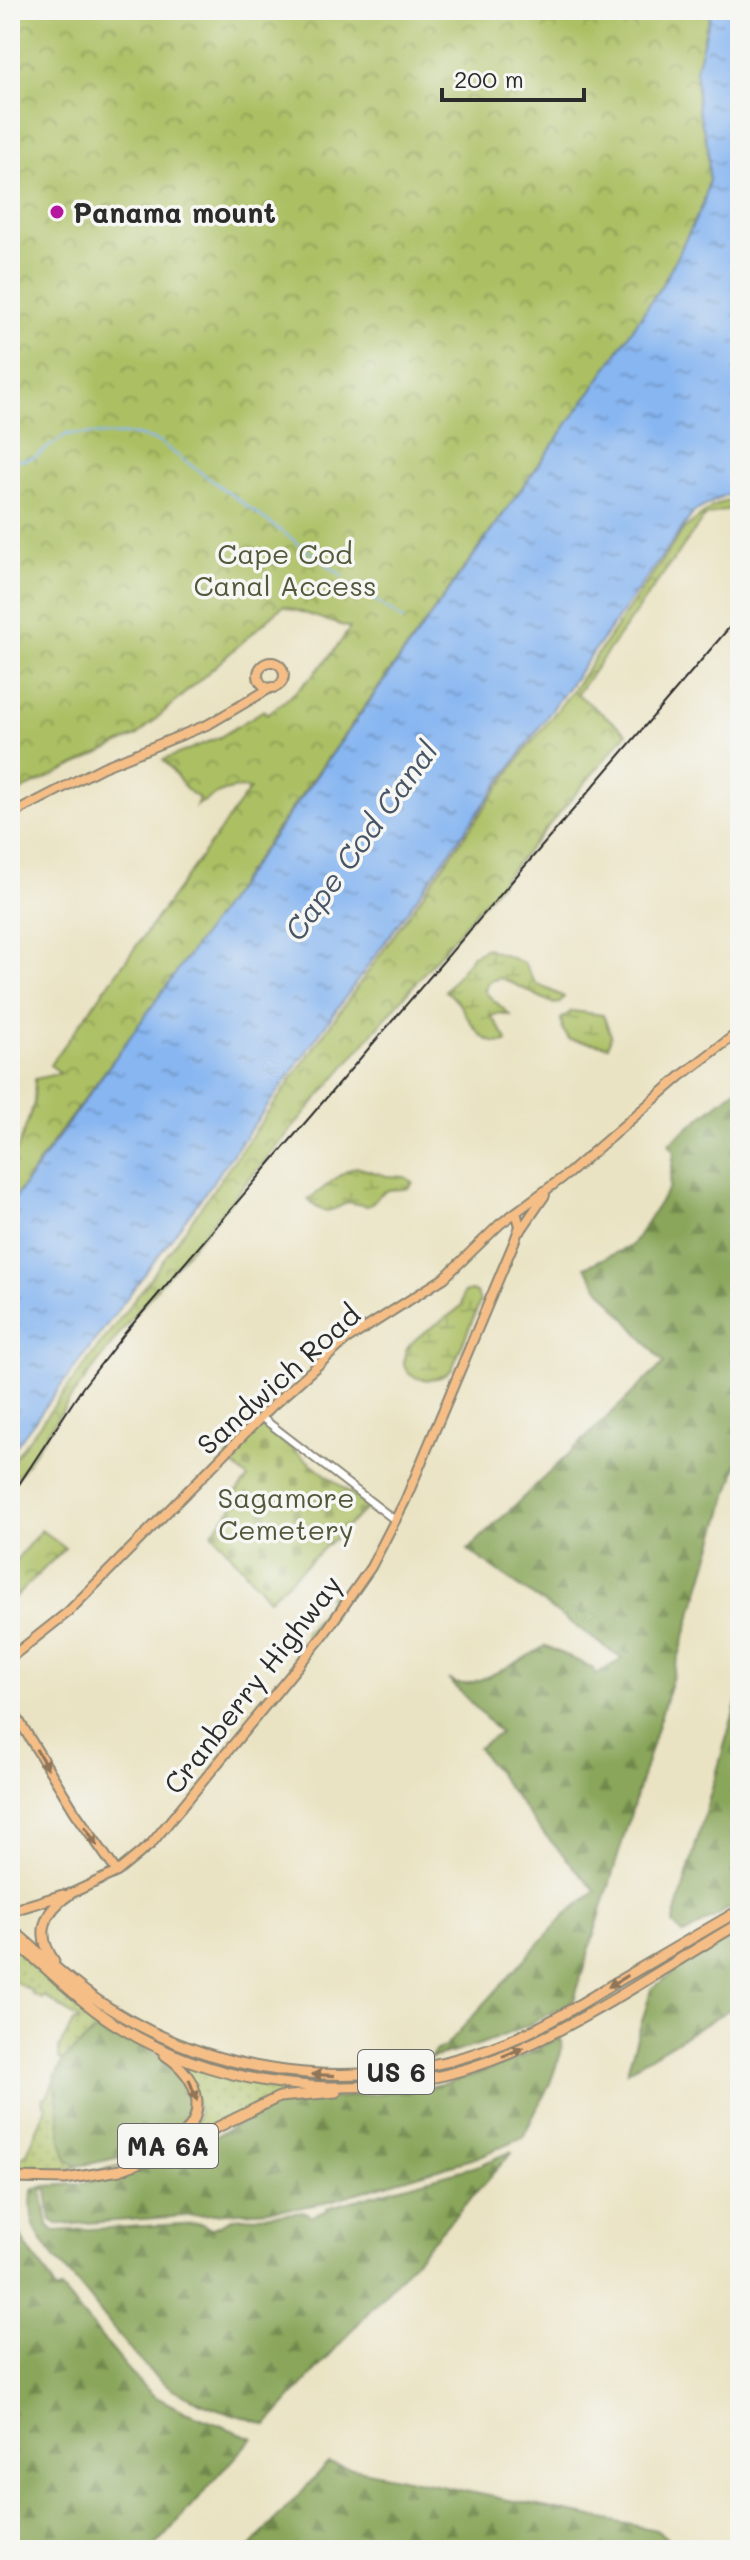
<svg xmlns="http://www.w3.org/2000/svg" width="750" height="2560" font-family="Mali,sans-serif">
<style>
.grass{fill:url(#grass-dots);stroke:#6c7648;stroke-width:2}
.forest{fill:url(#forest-firs);stroke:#5a6842;stroke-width:2}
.wetland{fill:url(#wetland-marsh);stroke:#6c7648;stroke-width:2}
.cemetery{fill:url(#cemetery-stones);stroke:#6c7648;stroke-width:2}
.park{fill:url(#park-crowns);stroke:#6c7648;stroke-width:2}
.water{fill:url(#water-ripples);stroke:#59708e;stroke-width:2}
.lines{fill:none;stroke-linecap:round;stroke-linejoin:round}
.stream{stroke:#87b6f1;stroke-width:2}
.minor-casing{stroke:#8a8777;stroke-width:10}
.major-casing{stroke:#8a8777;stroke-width:12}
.highway-casing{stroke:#8a8777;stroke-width:13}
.minor{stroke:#fff;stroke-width:6}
.major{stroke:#f6be87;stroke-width:8}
.highway{stroke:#f6be87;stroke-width:9}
.rail{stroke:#2b2b2b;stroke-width:2}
.oneway{fill:#907459}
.poi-dot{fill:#b5179e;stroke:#f6f6f2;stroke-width:3}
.labels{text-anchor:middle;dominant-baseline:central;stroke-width:7;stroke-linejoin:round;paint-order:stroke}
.shield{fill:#f6f6f2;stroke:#686867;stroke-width:2}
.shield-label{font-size:26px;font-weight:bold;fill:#2b2b2b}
.poi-label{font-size:28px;font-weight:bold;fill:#2b2b2b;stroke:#f6f6f2;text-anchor:start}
.park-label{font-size:28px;fill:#52583c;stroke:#f6f6f2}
.street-label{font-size:28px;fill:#2b2b2b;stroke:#f6f6f2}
.water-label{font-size:30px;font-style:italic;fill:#475566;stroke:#f6f6f2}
</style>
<defs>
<pattern id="grass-dots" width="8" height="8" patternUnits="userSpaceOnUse" patternTransform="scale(2)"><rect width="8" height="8" fill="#acc064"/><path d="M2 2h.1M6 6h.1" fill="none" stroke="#8c9c53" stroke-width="1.8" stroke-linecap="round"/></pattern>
<pattern id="forest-firs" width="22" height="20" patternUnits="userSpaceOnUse" patternTransform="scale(2)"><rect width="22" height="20" fill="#89a65a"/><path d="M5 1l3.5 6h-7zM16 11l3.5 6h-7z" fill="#70874b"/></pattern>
<pattern id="wetland-marsh" width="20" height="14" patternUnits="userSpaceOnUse" patternTransform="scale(2)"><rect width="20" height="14" fill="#acc064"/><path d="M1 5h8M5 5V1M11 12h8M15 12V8" fill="none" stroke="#8c9c53"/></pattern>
<pattern id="cemetery-stones" width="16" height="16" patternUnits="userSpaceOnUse" patternTransform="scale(2)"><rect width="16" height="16" fill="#acc064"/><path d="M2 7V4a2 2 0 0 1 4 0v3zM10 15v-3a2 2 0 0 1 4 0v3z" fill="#8c9c53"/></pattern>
<pattern id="park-crowns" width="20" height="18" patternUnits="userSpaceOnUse" patternTransform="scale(2)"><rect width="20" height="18" fill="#acc064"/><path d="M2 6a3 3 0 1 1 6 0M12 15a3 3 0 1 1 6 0" fill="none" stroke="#8c9c53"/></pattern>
<pattern id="water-ripples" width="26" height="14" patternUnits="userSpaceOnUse" patternTransform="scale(2)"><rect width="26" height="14" fill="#87b6f1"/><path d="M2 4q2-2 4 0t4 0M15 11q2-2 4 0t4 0" fill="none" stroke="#6f94c3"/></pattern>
</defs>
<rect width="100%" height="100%" fill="#f6f6f2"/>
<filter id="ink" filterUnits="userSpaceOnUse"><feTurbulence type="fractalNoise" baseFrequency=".0125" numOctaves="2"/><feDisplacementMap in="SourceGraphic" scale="16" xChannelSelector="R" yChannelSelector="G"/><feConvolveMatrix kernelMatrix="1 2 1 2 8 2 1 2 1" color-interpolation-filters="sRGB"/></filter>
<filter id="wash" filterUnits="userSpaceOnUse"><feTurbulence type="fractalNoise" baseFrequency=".006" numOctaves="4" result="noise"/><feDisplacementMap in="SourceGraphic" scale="32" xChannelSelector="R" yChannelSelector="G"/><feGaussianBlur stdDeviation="1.8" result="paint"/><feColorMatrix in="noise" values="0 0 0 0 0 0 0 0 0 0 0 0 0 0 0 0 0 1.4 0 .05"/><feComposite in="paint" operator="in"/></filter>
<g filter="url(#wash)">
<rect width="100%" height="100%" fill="#eae3c3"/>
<path class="grass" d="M333 1593 338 1598 339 1606 316 1636 306 1638 305 1632 330 1602 328 1596Z
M10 1943 103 2024 63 2061 59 2059V2048L74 2021 78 2022 79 2020 44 1996 42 1999 31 1994 32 1991 10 1979Z
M184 2064 230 2076 322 2090 286 2093 169 2149 123 2166 78 2176H53C86 2174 190 2158 198 2118 201 2102 186 2080 184 2064Z
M55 2078C64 2107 53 2148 77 2167L54 2171 10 2168V2157L24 2156 27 2153 47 2106 44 2104 43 2097H47Z"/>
<path class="forest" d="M740 1086V1456L574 2000C528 2028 483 2047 430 2058L436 2050 445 2047 565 1915 596 1891 538 1827 478 1748 500 1733 448 1679C452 1682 455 1684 460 1684 477 1686 529 1656 545 1646L593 1668 595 1675 622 1659 468 1550 664 1363 600 1289 585 1267 631 1246 669 1188 674 1153 669 1143Z
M740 1691V1902L684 1935 673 1924Z
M740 1930V2003L627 2071 652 1988 702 1952Z
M103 2024C126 2040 158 2049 177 2070 237 2134 120 2159 77 2166L67 2159 62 2144 55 2078 63 2061Z
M559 2038 562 2041 561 2052 550 2083 523 2137 478 2157 323 2203 297 2208 73 2224H57L51 2220 47 2190H42L48 2225 54 2231 201 2223 211 2229 234 2218 306 2212 312 2216 328 2210 327 2208 480 2165 513 2151 267 2425C236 2414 190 2403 164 2383 134 2361 108 2320 83 2290 68 2272 48 2253 37 2232 30 2219 31 2204 32 2190L45 2186 78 2184 138 2171 173 2157 280 2104 426 2088 471 2076 517 2059Z
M15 2191C15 2209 15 2226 24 2242 34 2260 49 2271 55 2291L61 2289 138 2381 154 2396 185 2412 253 2438 152 2550H10V2223Z
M328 2463 656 2530 683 2550H248Z"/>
<path class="wetland" d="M486 948 524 963 535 983 564 997 560 1003 554 1004 506 980 499 978 488 982 485 990 487 994 510 1015 500 1013 491 1016 506 1038 507 1042C471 1049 469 1003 445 991L473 955Z
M572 1011 603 1015 611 1035 608 1046 569 1039 563 1030 561 1019Z
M356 1167 387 1176 405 1177 413 1182C408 1192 400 1188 389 1190 379 1192 376 1201 368 1206L347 1202C331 1213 321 1215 308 1199 325 1190 337 1173 356 1167Z
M471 1291 477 1293 480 1302 452 1369C435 1388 392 1381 407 1349 414 1335 449 1319 462 1305L463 1293Z"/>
<path class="cemetery" d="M261 1425 368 1507 269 1599 212 1532 234 1506 230 1500 248 1478 227 1459Z"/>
<path class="park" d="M10 10H712L704 36 698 109 708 147 709 180 703 205 665 280 595 386 276 830 169 985 62 1129 10 1205V1160L19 1146 34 1103 35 1079 61 1073 50 1065 250 789C228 785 215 795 196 806L199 798C183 791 176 771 163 760L220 737 264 710 267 714C301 691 328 662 350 628L283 606 138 735 10 796Z
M740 499V506L705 516 577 694 627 733 135 1314 71 1398 10 1488V1464L149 1280 522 755 572 691 684 529 712 507 725 501Z
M41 1530 65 1548 10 1602V1567Z"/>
<path class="water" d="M712 10H740V493L723 496 694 512 194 1208 10 1454V1205L595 386 665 280 703 205 709 180 708 147 698 109 696 68Z"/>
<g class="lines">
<path class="stream" d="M10 459 21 460 35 457 67 434 138 435 159 442 344 577
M357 587 403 620"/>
</g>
</g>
<g filter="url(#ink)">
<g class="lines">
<defs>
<path id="minor" d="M261 1417 396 1521"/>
<path id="major" d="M258 675a13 13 0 1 1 26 0a13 13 0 1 1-26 0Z
M10 815 103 767 209 724 272 687
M521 1230 545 1195
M10 1658 68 1612 272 1406 345 1341 444 1278 500 1224 569 1173 681 1076 740 1031
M10 1706 75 1812 117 1872
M70 1894 117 1872 151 1844 322 1637 371 1567 405 1501 515 1240 520 1226 516 1212"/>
<path id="highway" d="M10 1911 63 1895
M10 1928C43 1955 73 1986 109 2008 227 2083 379 2095 509 2041 544 2027 577 2006 610 1986 653 1961 697 1935 740 1910
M10 1938C49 1968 80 2004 123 2029 237 2097 386 2105 508 2054 589 2020 664 1967 740 1923
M54 1961C35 1934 44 1911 70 1894
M165 2055C202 2079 211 2120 170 2145
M10 2178 65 2179 120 2170 165 2153 279 2097 336 2092"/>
</defs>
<use href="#minor" class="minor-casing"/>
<use href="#major" class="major-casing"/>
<use href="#highway" class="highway-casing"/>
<use href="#minor" class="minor"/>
<use href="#major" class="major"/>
<use href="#highway" class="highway"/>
<path class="rail" d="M10 1498 83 1387 125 1333 740 615"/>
</g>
<defs><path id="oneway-solid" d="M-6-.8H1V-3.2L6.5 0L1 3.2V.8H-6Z" transform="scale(2)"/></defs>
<g class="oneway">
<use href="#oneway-solid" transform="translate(42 1759) rotate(59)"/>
<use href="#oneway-solid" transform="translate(91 1836) rotate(57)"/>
<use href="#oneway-solid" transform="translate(618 1981) rotate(149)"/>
<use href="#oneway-solid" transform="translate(513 2052) rotate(-23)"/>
<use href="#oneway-solid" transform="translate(323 2075) rotate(-177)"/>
<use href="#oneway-solid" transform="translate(193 2090) rotate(70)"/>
</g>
</g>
<circle class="poi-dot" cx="57" cy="212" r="8"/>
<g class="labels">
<g class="shield">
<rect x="358" y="2050" width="76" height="44" rx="6"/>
<rect x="118" y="2124" width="100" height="44" rx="6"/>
</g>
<g class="shield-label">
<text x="396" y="2072">US 6</text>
<text x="168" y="2146">MA 6A</text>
</g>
<g class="poi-label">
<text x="73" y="212">Panama mount</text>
</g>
<g class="park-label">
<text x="285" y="553">Cape Cod<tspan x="285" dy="32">Canal Access</tspan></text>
<text x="286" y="1497">Sagamore<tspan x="286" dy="32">Cemetery</tspan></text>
</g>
<g class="street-label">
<text transform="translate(278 1379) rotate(-42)">Sandwich Road</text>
<text transform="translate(252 1684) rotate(-52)">Cranberry Highway</text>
</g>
<g class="water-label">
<text transform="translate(360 840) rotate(-54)">Cape Cod Canal</text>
</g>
</g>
<rect width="750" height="2560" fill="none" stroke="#f6f6f2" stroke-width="40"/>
<path d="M442 88v12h142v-12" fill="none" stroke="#2b2b2b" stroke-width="4"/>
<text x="454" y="88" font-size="24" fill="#2b2b2b" stroke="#f6f6f2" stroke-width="6" paint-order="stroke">200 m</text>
</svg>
